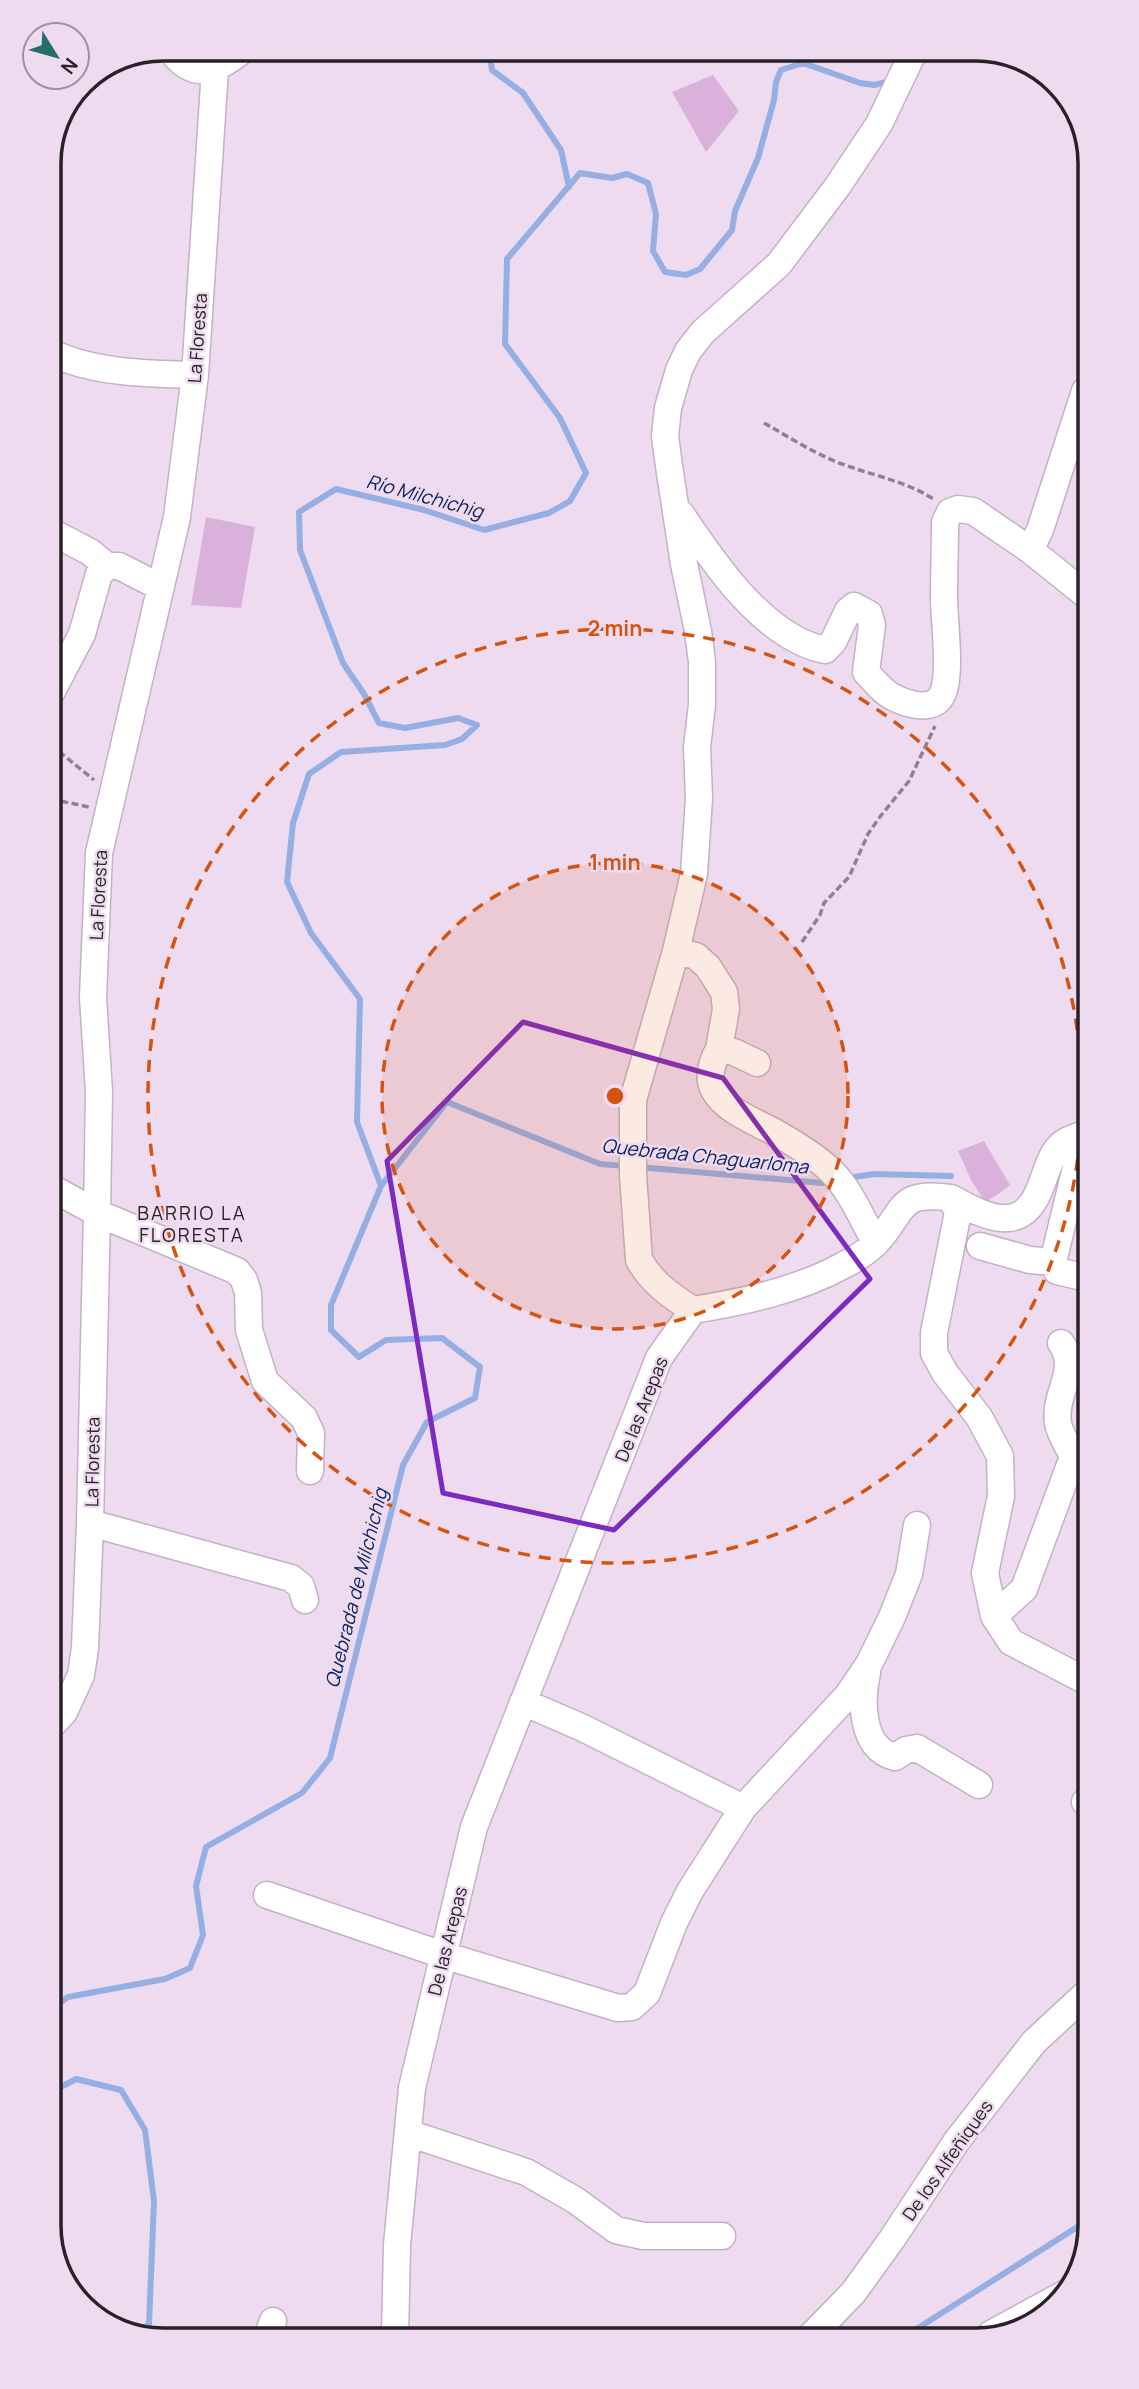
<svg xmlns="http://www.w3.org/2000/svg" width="1139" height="2389" font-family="Manrope,sans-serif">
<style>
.green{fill:#d9b1db}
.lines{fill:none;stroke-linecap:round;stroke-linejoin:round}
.stream{stroke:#95aee3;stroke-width:6}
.minor-casing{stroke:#c4b1c5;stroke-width:29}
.path{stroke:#8f818f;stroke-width:3.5;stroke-dasharray:7 3.5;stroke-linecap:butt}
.minor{stroke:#fff;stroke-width:26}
.marked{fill:none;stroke:#7b2cbf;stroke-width:5;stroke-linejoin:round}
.ring{fill:none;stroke:#d5530f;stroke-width:3.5;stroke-dasharray:12 9}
.labels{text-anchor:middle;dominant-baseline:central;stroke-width:5;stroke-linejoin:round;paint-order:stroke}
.street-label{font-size:18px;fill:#282128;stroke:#efdbf0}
.water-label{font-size:19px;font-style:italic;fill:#0e2460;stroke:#efdbf0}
.neighbourhood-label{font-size:19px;letter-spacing:2px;fill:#282128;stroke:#efdbf0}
.rim{fill:none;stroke:#282128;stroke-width:3.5}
.centre{fill:#d5530f;stroke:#efdbf0;stroke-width:3.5}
.ring-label{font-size:21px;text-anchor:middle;font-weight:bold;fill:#d5530f;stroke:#efdbf0;stroke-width:5;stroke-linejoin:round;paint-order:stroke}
</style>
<rect width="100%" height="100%" fill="#efdbf0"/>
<path class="green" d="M713 75 739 111 706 152 672 92Z
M206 517 255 527 241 608 191 605Z
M984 1141 1010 1185 997 1195 985 1202 971 1180 958 1151Z"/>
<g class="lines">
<path class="stream" d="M489 49 492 70 523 93 561 150 569 187
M920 61 934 49
M639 1167 822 1183 831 1181
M848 1178 874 1174 951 1176
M381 1186 357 1122 360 999 311 933 287 882 293 823 309 774 341 752 445 745 462 739 477 725 458 718 405 728 379 723 364 694 343 663 300 550 299 512 336 489 424 510 484 530 549 513 570 501 586 473 560 418 505 344 507 259 580 173 612 178 627 174 648 183 656 214 653 251 665 272 686 275 700 269 732 230 735 211 758 158 774 100 776 82 781 70 803 63 860 83 874 85 891 81
M54 2007 68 1997 165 1979 190 1968 203 1935 196 1886 206 1847 302 1793 330 1758 403 1465 427 1422 475 1398 480 1367 442 1338 386 1340 359 1357 331 1330V1305L381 1186 447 1102 600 1164 625 1166
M55 2090 76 2079 121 2090 145 2130 154 2201 149 2324 138 2333
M907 2335 1090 2219"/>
<defs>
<path id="minor" d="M170 49C194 83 217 71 244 49
M50 352C92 373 148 374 195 375
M681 514C713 562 764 638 825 650L833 642 848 611 854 606 869 614 872 625 866 672C874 681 883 692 893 697 908 705 933 712 942 695 952 675 944 621 944 598 944 572 945 547 945 522L950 512 958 509 973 511 1030 550 1085 594
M50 531 90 552 107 566
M1030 550 1040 530 1085 391
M51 693 82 634 99 574 107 566H119L160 587
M676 951 696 956 708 967 724 992 726 1009 719 1049
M757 1063 734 1052 719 1049C712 1061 707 1078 714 1090 724 1110 758 1123 776 1133 792 1142 816 1157 830 1170 851 1190 861 1218 876 1243
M1084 1134 1053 1262 1057 1271 1087 1278
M52 1188 97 1213 237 1271 244 1280 248 1293 249 1330 265 1381 304 1418 311 1433 310 1471
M951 1198C989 1219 1024 1236 1042 1183 1047 1170 1051 1153 1062 1144 1068 1139 1079 1136 1087 1133
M980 1246 1030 1260 1053 1262
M693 1310C671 1296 652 1283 639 1260L633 1175V1100L676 951 694 874 699 798 697 747 702 705V662L698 631 684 564 669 466 665 436 668 408 679 370 688 351 703 332 779 264 837 187 879 124 915 49
M1061 1343C1080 1369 1053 1395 1058 1423 1060 1435 1069 1447 1074 1458
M90 1523 291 1578 301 1586 305 1600
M994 1616 1024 1589 1070 1465 1074 1458 1088 1455
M867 1673C861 1699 860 1749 895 1757L906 1750 917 1748 979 1785
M523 1702 583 1728 743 1808
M54 1723 64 1712 81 1675 85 1648 90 1523 97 1213 99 1092 93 997 99 853 177 517 195 375 215 69
M1085 1802 1089 1801
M267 1895 443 1955 618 2008 632 2007 647 1993 674 1923 690 1891 743 1808 848 1695 869 1664 892 1617 909 1574 917 1525
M408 2133 526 2172 575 2200 616 2230 643 2236H722
M991 2334 1068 2292
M812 2335 853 2293 892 2239 956 2142 1034 2042 1089 1991
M395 2338 397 2245 412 2088 474 1827 659 1358 693 1310C743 1302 799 1290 844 1265 854 1260 866 1252 875 1244 906 1212 895 1190 951 1198L958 1212 934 1333V1353L945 1373 979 1417 1000 1456 1001 1496 985 1573 994 1616 1011 1642 1088 1682
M266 2339 273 2321"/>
</defs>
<use href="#minor" class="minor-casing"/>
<path class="path" d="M764 423C789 437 815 454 842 464 874 476 906 481 935 500
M51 745 94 780
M51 799 89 807
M802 942 820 915 824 903 849 877 868 834 879 818 909 781 935 726"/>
<use href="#minor" class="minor"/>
</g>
<path class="marked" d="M523 1022 723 1078 870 1279 614 1530 443 1493 387 1161Z"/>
<circle cx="615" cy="1096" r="233" fill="#d5530f" fill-opacity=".12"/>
<g class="ring">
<circle cx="615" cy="1096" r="233"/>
<circle cx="615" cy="1096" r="467"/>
</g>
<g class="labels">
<g class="street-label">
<text transform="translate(197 338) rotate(-86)">La Floresta</text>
<text transform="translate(98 895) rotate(-87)">La Floresta</text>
<text transform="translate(641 1409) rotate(-68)">De las Arepas</text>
<text transform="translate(92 1462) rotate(-89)">La Floresta</text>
<text transform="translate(447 1941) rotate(-76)">De las Arepas</text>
<text transform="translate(947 2160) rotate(-55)">De los Alfeñiques</text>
</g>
<g class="water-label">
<text transform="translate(425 496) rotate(15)">Río Milchichig</text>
<text transform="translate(705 1156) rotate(6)">Quebrada Chaguarloma</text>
<text transform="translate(356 1588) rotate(-76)">Quebrada de Milchichig</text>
</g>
<g class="neighbourhood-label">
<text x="192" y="1213">BARRIO LA<tspan x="192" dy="22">FLORESTA</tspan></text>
</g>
</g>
<path d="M0 0H1139V2389H0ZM163 61H976A102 102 0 0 1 1078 163V2226A102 102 0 0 1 976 2328H163A102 102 0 0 1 61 2226V163A102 102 0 0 1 163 61Z" fill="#efdbf0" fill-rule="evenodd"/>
<path class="rim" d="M163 61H976A102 102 0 0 1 1078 163V2226A102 102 0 0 1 976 2328H163A102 102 0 0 1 61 2226V163A102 102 0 0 1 163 61Z"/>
<circle cx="615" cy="1096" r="10" class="centre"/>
<g class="ring-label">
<text x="615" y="636">2 min</text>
<text x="615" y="870">1 min</text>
</g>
<g transform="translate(56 56) rotate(127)"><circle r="33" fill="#efdbf0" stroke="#9f91a0" stroke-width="2"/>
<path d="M0-5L12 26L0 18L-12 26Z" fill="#236e6b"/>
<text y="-10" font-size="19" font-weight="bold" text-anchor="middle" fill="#282128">N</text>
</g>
</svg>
